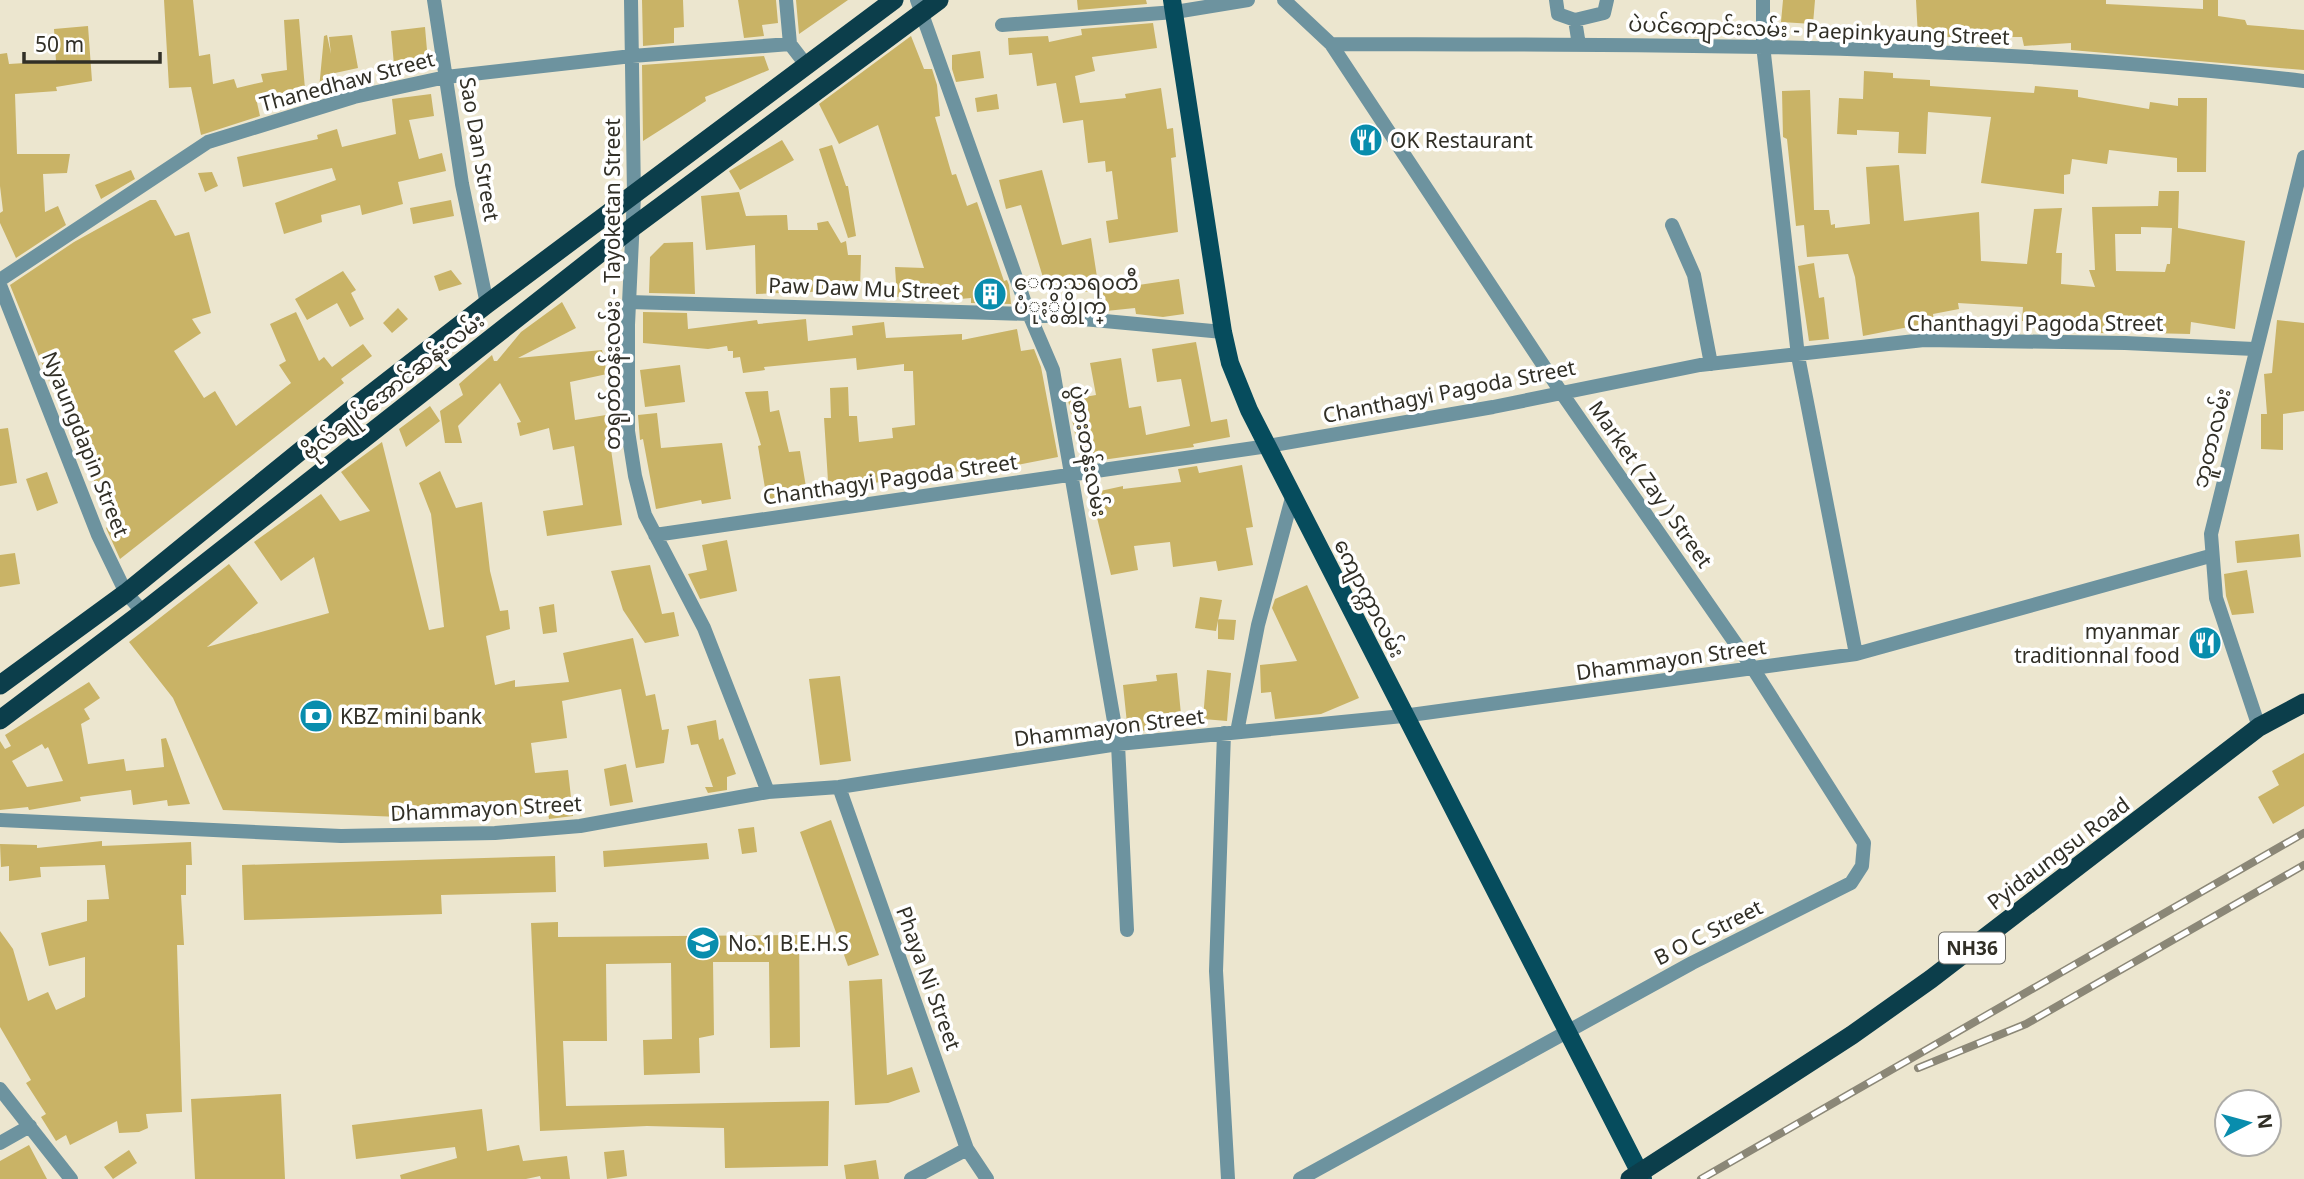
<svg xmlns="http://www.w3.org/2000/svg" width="2304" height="1179" font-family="'Noto Sans','Noto Sans Myanmar',sans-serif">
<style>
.building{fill:#c9b366;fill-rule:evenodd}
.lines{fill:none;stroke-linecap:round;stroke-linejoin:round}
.minor{stroke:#6d939f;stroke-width:14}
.tertiary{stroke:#6d939f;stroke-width:14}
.primary{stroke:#064c5d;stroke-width:18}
.trunk{stroke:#0c3e4b;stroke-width:19}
.rail-casing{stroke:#8b8777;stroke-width:8}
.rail{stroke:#fff;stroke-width:5;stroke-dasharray:16;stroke-linecap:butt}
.labels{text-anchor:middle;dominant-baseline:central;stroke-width:7;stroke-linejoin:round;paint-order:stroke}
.shield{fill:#fff;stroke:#6f6d67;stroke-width:2}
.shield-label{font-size:19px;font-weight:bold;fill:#312f26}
.street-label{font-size:21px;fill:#312f26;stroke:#fff}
.poi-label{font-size:21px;fill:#312f26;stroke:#fff;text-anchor:start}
</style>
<rect width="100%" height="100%" fill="#ece6cf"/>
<path class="building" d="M164 0H193L199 56 210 54 213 84 234 79 237 88 263 82 261 74 287 70 284 20 299 19 305 89 256 98 260 116 201 135 191 87 169 88Z
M642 0H683L684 27 674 28V43L643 46Z
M738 0H776L778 23 762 25 764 36 744 38Z
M796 0H848L799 34Z
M1077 0H1146L1147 4 1078 10Z
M1783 0H1815L1813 24 1781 22Z
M1916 0H2106V4L2203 9V0H2218V16L2245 20 2247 25 2304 30V70L2071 50V43L2024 46 2022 37H1918Z
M1153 23 1157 48 1092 57 1095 71 1075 76 1080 103 1126 98 1125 94 1161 88 1167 129 1173 128 1176 157 1171 158 1178 232 1109 243 1106 221 1118 219 1112 171 1106 172 1105 161 1088 163 1083 120 1063 123 1056 83 1037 86 1032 53 1009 55 1008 38 1048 36 1049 42 1082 35 1081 29Z
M88 26 92 81 56 87 57 91 15 94 17 154H70L67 173 43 174 45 212 58 206 66 225 16 258 0 223V213L3 211 0 186V54L7 53 9 64 56 61 54 29Z
M425 27 428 62 394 65 391 31Z
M327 35 331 54 329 37 352 35 358 68 335 73 339 91 319 89 324 36Z
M911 36 924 69H932L937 85 940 116 935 117 952 175 956 174 967 206 977 202 1004 281 1007 280 1009 285 1011 304 971 303V298L949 300 897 297 895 267 924 268 878 125 839 144 819 104Z
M980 51 984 78 956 82 952 69V55Z
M764 56 769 70 705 97 706 101 643 141 642 65Z
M1864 71 1893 73V78L1930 80V86L2034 93 2035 86 2078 90V97L2149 109 2150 102 2178 106V98H2207L2206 172H2177V158L2109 150 2107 164 2072 159 2070 174 2064 175V194L1981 183 1991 117 1928 112 1926 154 1898 153 1899 132 1857 130V135L1837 134 1839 98 1863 99Z
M1810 90 1814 210H1829L1831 225 1835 224V228L1870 224 1866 167 1899 165 1904 221 1979 212 1981 261 2027 264 2034 209 2062 208 2056 253H2062L2061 284 2095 287 2089 270H2095L2092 207 2158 206 2159 191H2179L2178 228 2245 241 2235 329 2191 322 2190 334 2147 333V325H2113L2112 333H2080L2079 325 2022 321 2023 307 1958 303 1959 309 1933 314 1934 322 1863 336 1855 277 1848 254 1807 257 1804 225 1796 226 1787 139 1783 137 1782 91ZM2141 227 2172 228 2170 264H2167L2165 272 2116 271 2115 234H2141Z
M431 94 434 116 409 120 419 159 442 153 446 171 398 182 403 204 362 215 360 205 321 215 322 222 284 234 275 203 336 180 332 168 243 187 237 157 318 139 317 135 337 129 342 147 396 134 392 99Z
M997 94 999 109 977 112 975 98Z
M782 140 794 160 740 190 729 171Z
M832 145 846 186H848L856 236 848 238 819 149Z
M131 170 135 179 101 199 95 185Z
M1042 170 1062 245 1091 238 1099 290 1084 292 1082 285 1048 294 1021 205 1006 209 999 180Z
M212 172 218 186 205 192 198 173Z
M739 192 746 216 787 215 788 230H818L817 223 828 221 841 243 846 241 848 255H861L860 290 756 294 755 245 706 250 701 196Z
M150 200H156L175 236 189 232 211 313 192 319 201 333 174 351 204 398 215 391 236 426 291 383 279 365 286 361 270 324 296 312 319 361 324 357 332 367 363 344 372 356 341 379 344 383 120 559 106 528 120 517 83 465 10 285 74 242Z
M451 200 454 216 413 224 410 208Z
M693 242 695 294 649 293 650 257 664 243Z
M1814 263 1819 298 1824 297 1829 339 1809 341 1798 266Z
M451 270 462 284 439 291 434 276Z
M343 271 356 290 351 293 364 319 350 327 337 303 307 320 295 299Z
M1124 278 1125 287 1179 279 1184 314 1163 317 1136 314 1135 308 1106 311 1101 282Z
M562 302 576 328 518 358 602 350 607 374 570 382 575 420 606 415 622 525 547 536 543 511 583 505 574 446 553 450 549 428 520 436 517 423 521 422 500 383 458 426 462 443H445L440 411 463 395 459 384 492 355 494 361H497L521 332Z
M398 308 408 319 392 333 383 323Z
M643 312 687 313 688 329 757 320 758 324 806 319 808 341 853 335 852 326 884 322 886 338 962 334V340L1017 329 1021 351 1034 349 1041 367 1058 457 1017 465 1018 470 998 474 996 466 852 486 853 494 829 497 824 418H831L830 388 848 387 849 416H857L859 442 893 438 892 428 915 425 913 371H904V364L857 370 856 358 764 367 765 370 743 373 740 357 733 358V351H728L727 346 708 349 643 343Z
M2277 320 2304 323V411L2283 414V450L2261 449V414H2267L2264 374 2272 373Z
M1196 342 1211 422 1227 419 1230 437 1193 444 1194 447 1081 463 1068 400 1096 395 1090 363 1121 358 1129 408 1141 406 1146 435 1190 426 1181 379 1157 382 1152 349Z
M680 365 685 402 645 407 640 370Z
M768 391 770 412 779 410 789 452 800 451 808 499 768 506 758 446 761 445 745 392Z
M430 406 440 421 406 447 399 429Z
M657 413 661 448 722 443 731 499 702 504 701 500 656 509 643 439 640 440 638 415Z
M8 428 17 483 0 486V429Z
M382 442 429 630 444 627 431 514 419 483 440 471 456 508 482 502 490 571 500 611 508 610 510 629 486 636 495 685 515 680V687L569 682 563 653 633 638 646 696 655 694 662 730 669 729 664 763 636 768 621 689 562 701 567 738 531 743 535 773 568 770 573 816 549 819 548 813 507 818 422 805 426 818 223 810 173 698 129 642 229 564 258 603 207 647 329 613 314 557 281 581 254 542 321 494 340 521 370 511 341 472Z
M1242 465 1253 527 1246 528 1253 565 1218 571 1216 561 1173 567 1170 542 1134 546 1138 570 1111 575 1091 493 1123 486V489L1181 482 1178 469 1197 466 1199 473Z
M47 472 58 503 37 511 26 479Z
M2299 534 2301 557 2237 563 2235 541Z
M727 540 737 591 700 599 688 574 707 570 702 545Z
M15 553 20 584 0 587V555Z
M650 565 662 614 674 612 679 636 645 643 623 610 611 571Z
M2247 570 2254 613 2232 615 2226 596 2224 574Z
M1307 585 1359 698 1321 714 1275 719 1271 692 1261 693 1260 665 1297 661 1272 608 1275 599Z
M1200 597 1222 600 1216 631 1195 628Z
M554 604 557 632 543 634 539 607Z
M1218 619 1236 620 1234 640 1218 639Z
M1207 670 1231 673 1227 721 1203 719Z
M1177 673 1182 725 1128 733 1123 685 1157 681 1156 675Z
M840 676 851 761 820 765 809 679Z
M89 682 100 698 84 709 90 719 81 724 88 764 124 759 126 771 164 767 161 739 166 738 190 804 168 806 167 800 133 805 131 790 80 797 81 801 29 810 28 807 0 810V741L5 749 11 746 5 735ZM42 744 45 749 48 747 63 781 27 787 12 761Z
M716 720 719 740 723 738 736 774 727 777V790L708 793 705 787H713L698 744 691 745 687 726Z
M2304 753V806L2273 824 2258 797 2279 785 2272 771Z
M626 764 633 802 610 806 604 769Z
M831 820 879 955 848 966 800 832Z
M754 827 757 852 742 854 738 829Z
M102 841V846L191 842 192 865H186V895H181L184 945H177L182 1112 146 1114 148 1128 139 1132 119 1133 117 1121 70 1145 66 1135 56 1141 41 1117 46 1114 26 1083 31 1080 0 1027V931L13 949 28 1001 48 992 56 1010 85 997V957L49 966 41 933 87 921V900L109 899 105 865 40 867 41 877 9 881V866L1 867 0 844 37 845V848Z
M707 843 709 859 604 867 603 851Z
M555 856 556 892 441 895 442 914 244 920 242 865Z
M558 922V937L799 935 800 1047 770 1048 769 962H713L714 1035 699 1038 700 1073 644 1075 643 1040 672 1039 671 963 606 964 607 1041H563L566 1106 829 1101 828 1166 725 1168 724 1128 647 1126 540 1131 531 923Z
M882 979 887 1075 912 1067 920 1092 888 1103 855 1105 849 981Z
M281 1094 285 1179H195L191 1099Z
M482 1109 487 1151 519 1145 523 1161 567 1156 570 1179H541L540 1176 526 1179H401L400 1175 457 1158 455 1147 356 1159 352 1125Z
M29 1145 47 1179H0V1161Z
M129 1150 137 1163 113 1179 104 1167Z
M624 1150 627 1176 607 1179 604 1152Z
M876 1160 879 1179H846L844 1165Z"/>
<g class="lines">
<path class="minor" d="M434 0 462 184 487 304
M631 0 634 196 628 325V431L635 476 645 515 704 628 768 792
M786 0 790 44 807 66
M917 0 1029 314 1053 370 1118 744 1127 930
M1284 0 1331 44 1561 392 1754 670 1864 843 1862 866 1851 883 1692 963 1300 1179
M1556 0 1558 14 1575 20 1579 45
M1763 0V45L1798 356 1856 654
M1575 20 1604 13 1607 0
M1002 25 1175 12 1248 0
M1331 44C1655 45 1981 42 2304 81
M1672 225 1694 275 1711 364
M0 280 208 142 354 97 446 77 632 56 790 44
M0 285 98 535 126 593 143 612
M629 302 1029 314 1223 332
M655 535 1268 446 1493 407 1700 365 1924 340 2125 343 2254 349
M1237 732 1258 625 1293 494
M1224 733 1216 971 1228 1179
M839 787 967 1149 987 1179
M0 820 341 836 495 833 580 826 768 792 839 787 1118 744 1403 716 1856 654 2210 556
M0 1089 71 1179
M0 1143 30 1126
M911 1179 967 1149"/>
<path class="tertiary" d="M2259 727 2216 598 2211 534 2304 157"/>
<path class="primary" d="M1172 0 1223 332 1230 363 1249 410 1643 1179"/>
<path class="trunk" d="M0 685 126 593 357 405 487 304 894 0
M0 720 143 612 633 227 939 0
M1630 1179 1852 1035 1931 979 2259 727 2304 703"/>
<defs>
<path id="rail" d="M1918 1068 2026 1024 2304 865
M1701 1179 2304 833"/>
</defs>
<use href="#rail" class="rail-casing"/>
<use href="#rail" class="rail"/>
</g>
<defs>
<symbol id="restaurant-disc" viewBox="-11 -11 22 22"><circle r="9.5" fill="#098dad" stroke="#fff"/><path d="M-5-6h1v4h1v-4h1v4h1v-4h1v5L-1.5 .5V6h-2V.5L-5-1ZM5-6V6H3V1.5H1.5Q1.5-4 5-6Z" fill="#fff"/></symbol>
<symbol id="building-disc" viewBox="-11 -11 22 22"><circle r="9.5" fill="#098dad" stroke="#fff"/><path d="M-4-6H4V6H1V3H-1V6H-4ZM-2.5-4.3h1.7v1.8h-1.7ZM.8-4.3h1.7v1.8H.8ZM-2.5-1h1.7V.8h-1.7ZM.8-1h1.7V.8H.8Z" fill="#fff"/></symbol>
<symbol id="bank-disc" viewBox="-11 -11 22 22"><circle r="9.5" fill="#098dad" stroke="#fff"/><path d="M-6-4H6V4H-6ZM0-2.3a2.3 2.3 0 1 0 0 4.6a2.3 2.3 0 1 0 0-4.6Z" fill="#fff"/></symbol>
<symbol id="school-disc" viewBox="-11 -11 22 22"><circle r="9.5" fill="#098dad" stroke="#fff"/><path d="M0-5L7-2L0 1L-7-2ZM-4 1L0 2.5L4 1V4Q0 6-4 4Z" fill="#fff"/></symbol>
</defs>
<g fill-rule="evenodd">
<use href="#restaurant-disc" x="1347" y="121" width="38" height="38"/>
<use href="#building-disc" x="971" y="275" width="38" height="38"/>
<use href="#restaurant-disc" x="2186" y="624" width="38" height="38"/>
<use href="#bank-disc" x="297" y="697" width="38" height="38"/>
<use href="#school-disc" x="684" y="924" width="38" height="38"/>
</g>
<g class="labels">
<rect class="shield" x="1939" y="932.5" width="66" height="31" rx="5"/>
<g class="shield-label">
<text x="1972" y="948">NH36</text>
</g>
<g class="street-label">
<text transform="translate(1819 30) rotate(2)">ပဲပင်ကျောင်းလမ်း - Paepinkyaung Street</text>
<text transform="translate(347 81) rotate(-15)">Thanedhaw Street</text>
<text transform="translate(480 149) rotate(80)">Sao Dan Street</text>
<text transform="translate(612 284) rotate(-90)">တရုတ်တန်းလမ်း - Tayoketan Street</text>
<text transform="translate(864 288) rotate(2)">Paw Daw Mu Street</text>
<text x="2035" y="323">Chanthagyi Pagoda Street</text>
<text transform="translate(393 386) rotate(-38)">ဗိုလ်ချုပ်အောင်ဆန်းလမ်း</text>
<text transform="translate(1449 391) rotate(-11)">Chanthagyi Pagoda Street</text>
<text transform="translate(2211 438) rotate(-76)">ဘူတာလမ်း</text>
<text transform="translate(86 444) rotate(68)">Nyaungdapin Street</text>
<text transform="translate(1089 451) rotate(80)">ပွဲစားတန်းလမ်း</text>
<text transform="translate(890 479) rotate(-8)">Chanthagyi Pagoda Street</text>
<text transform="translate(1651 484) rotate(55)">Market ( Zay ) Street</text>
<text transform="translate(1370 598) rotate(63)">ကျောက္ကာလမ်း</text>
<text transform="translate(1671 659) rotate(-8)">Dhammayon Street</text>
<text transform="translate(1109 727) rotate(-7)">Dhammayon Street</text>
<text transform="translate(486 808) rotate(-3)">Dhammayon Street</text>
<text transform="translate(2058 853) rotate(-37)">Pyidaungsu Road</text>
<text transform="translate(1708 932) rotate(-27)">B O C Street</text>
<text transform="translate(929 978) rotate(70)">Phaya Ni Street</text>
</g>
<g class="poi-label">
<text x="1390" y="140">OK Restaurant</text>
<text x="1014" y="282">ေကသရ၀တီ<tspan x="1014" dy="24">ပံုႏွိပ္တိုက္</tspan></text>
<text x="2180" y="631" text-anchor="end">myanmar<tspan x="2180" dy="24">traditionnal food</tspan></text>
<text x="340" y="716">KBZ mini bank</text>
<text x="728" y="943">No.1 B.E.H.S</text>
</g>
</g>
<g transform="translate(2248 1123) rotate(84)"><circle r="33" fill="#ffffff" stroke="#adaca8" stroke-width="2"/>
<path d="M0-5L12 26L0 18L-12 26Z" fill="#098dad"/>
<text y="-10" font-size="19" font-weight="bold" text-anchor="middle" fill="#312f26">N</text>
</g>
<path d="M24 52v10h136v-10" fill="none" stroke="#312f26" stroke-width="3.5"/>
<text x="35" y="52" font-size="21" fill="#312f26" stroke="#ffffff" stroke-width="5" paint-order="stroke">50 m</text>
</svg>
